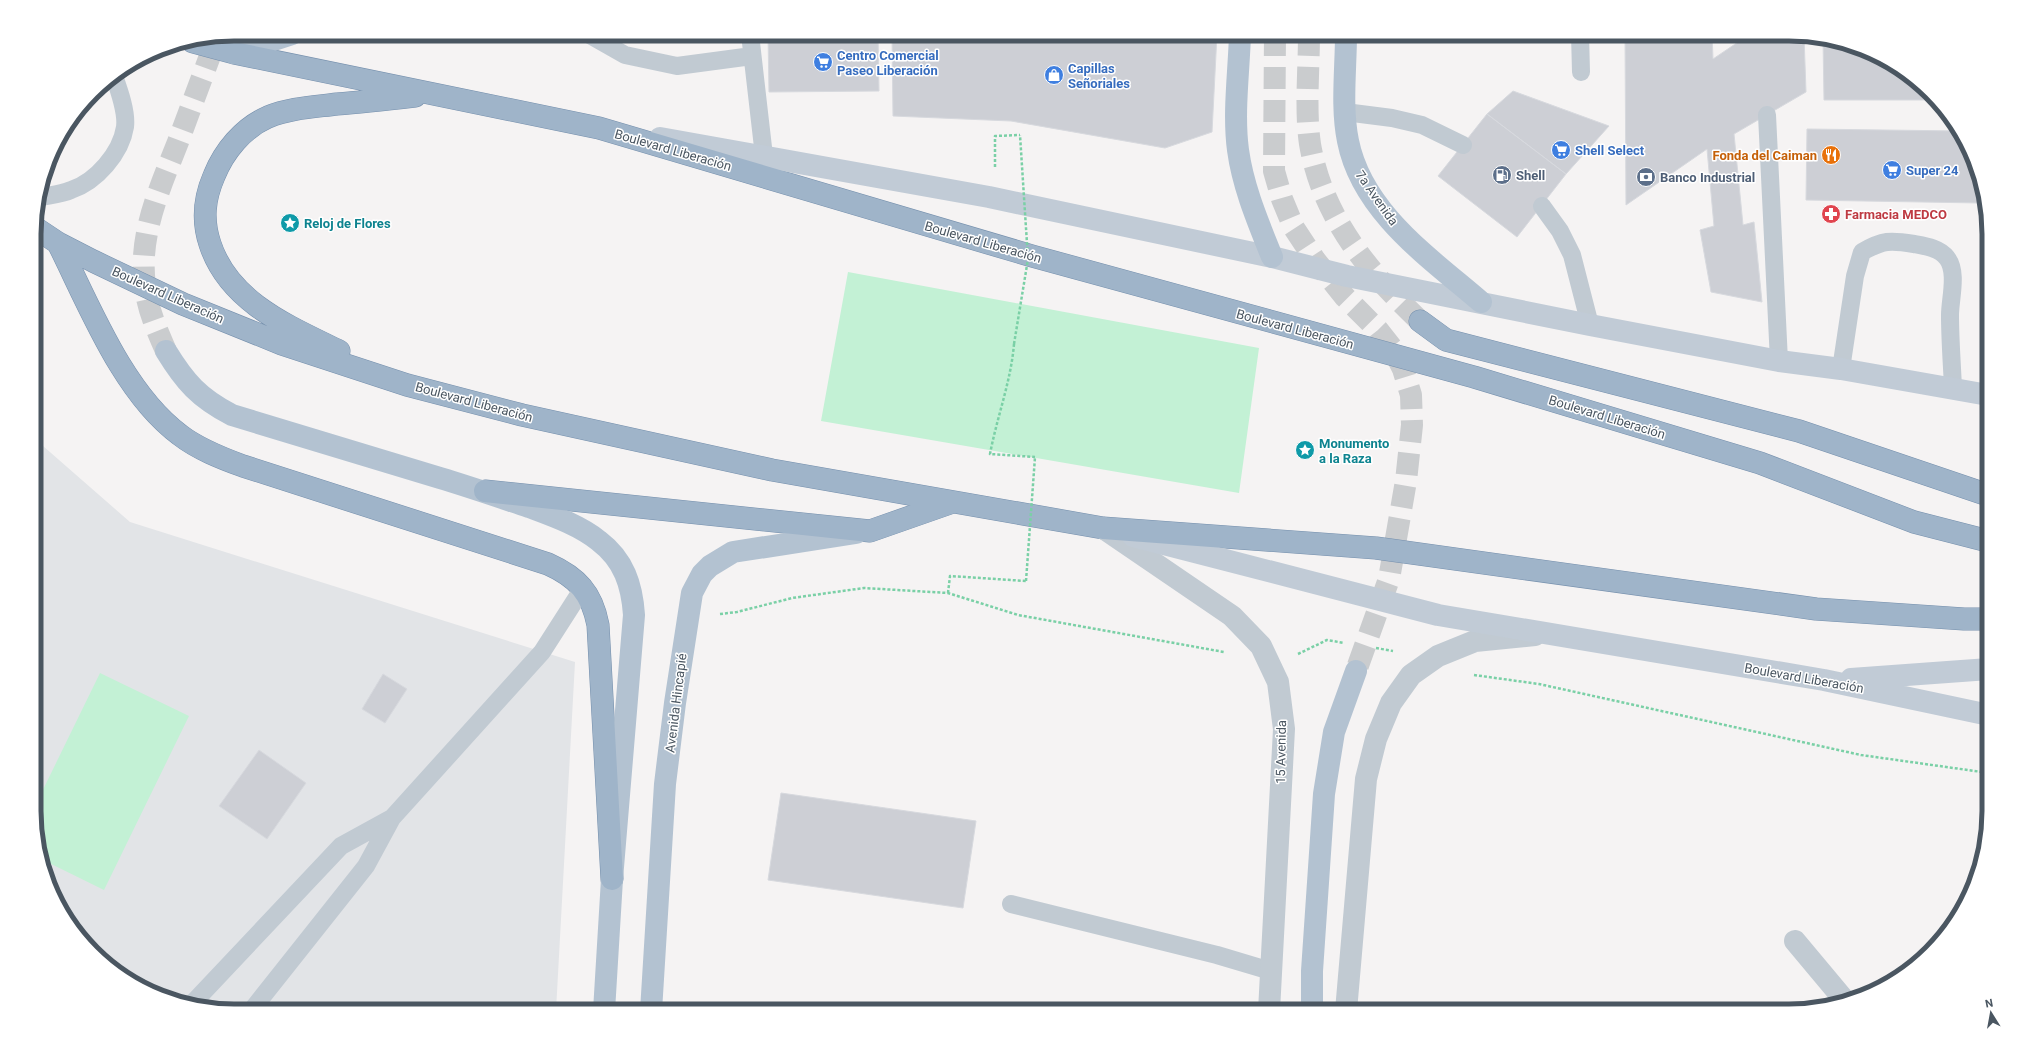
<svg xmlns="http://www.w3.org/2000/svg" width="2023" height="1045" font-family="Roboto,sans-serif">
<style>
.airport{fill:#e2e4e7}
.green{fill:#c3f1d5}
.building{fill:#cdcfd5;stroke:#d7d9de}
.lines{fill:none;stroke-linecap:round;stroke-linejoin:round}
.primary-tunnel{stroke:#caccce;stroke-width:22;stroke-dasharray:22 11;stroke-linecap:butt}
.trunk-tunnel{stroke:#caccce;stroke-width:22;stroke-dasharray:22 11;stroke-linecap:butt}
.trunk-casing{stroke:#7690ad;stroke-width:23}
.path{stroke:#7ad0a6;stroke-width:2.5;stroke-dasharray:3 2;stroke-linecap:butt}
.service{stroke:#c1cad2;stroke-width:18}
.minor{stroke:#c1cad2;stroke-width:22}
.tertiary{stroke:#c1cad2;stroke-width:22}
.secondary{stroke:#c1cbd6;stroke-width:22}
.primary{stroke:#b3c2d1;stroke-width:22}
.trunk{stroke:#9fb4c9;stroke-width:22}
.path-bridge{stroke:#7ad0a6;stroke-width:2.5;stroke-dasharray:3 2;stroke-linecap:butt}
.labels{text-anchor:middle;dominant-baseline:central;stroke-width:3;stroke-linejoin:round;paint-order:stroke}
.shop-label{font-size:13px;font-weight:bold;fill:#366cbe;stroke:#fff;text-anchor:start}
.street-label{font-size:13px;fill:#4a5661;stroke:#fff}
.food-label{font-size:13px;font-weight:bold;fill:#c56008;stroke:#fff;text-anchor:end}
.service-label{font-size:13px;font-weight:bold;fill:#4e5e75;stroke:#fff;text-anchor:start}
.health-label{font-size:13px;font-weight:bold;fill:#be3a42;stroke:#fff;text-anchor:start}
.culture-label{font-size:13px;font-weight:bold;fill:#0d838f;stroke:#fff;text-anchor:start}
.rim{fill:none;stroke:#4a5661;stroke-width:5}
</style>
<rect width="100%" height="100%" fill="#f5f3f3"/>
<path class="airport" d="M35 439 130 522 575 662 556 1011H234L182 1004 145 990 102 962 68 922 49 888 36 838Z"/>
<path class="green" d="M848 272 1259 348 1239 493 821 421Z
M100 673 189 716 104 890 41 859 36 838V804Z"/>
<path class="building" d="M768 34H878L879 91 769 92Z
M892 34H1217L1212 132 1165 148 1011 121 893 116Z
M1625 34H1712L1713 59 1750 34 1804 36 1806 92 1734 134 1743 225 1754 222 1762 302 1711 292 1700 230 1714 226 1707 149 1626 205Z
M1823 38 1841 41 1878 55 1921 83 1935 100H1824Z
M1513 91 1609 126 1566 174 1487 114Z
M1487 114 1566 174 1517 237 1438 176Z
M1807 129 1960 131 1974 157 1981 183 1980 203 1806 200Z
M383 674 407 689 385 723 362 709Z
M259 750 306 783 267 839 219 806Z
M781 793 976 821 963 908 768 880Z"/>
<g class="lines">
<path class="primary-tunnel" d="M1275 34 1274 171 1282 199 1294 228 1315 260 1345 297 1378 330 1393 349 1403 369 1411 395 1412 425 1406 481 1389 579 1356 671
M166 351C157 330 147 308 145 285 138 235 160 188 178 142 191 107 204 72 217 37"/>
<path class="trunk-tunnel" d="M1309 34C1309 68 1305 110 1310 144 1322 216 1368 272 1420 321"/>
<defs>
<path id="trunk" d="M193 42 234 53 599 128 1032 256 1474 377 1760 463 1914 522 1988 541
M34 227 58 243 93 261 183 304 282 344 407 385 522 415 772 470 1103 528 1376 548 1816 609 1964 619H1988
M58 243C89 305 123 393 180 435 198 449 221 458 243 466L548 564C577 577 592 593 598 625L612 879
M1420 321 1446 340 1799 431 1988 495
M339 351C288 326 229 302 210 244 202 220 204 199 214 176 224 151 243 128 268 117 290 108 314 107 337 104 363 102 389 99 415 96
M485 491 870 531 950 503"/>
</defs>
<use href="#trunk" class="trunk-casing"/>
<path class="path" d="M995 167V136L1020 135
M1014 344C1011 381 997 417 990 454L1035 457
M948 593 950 576 1026 581
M720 614 737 612 792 598 864 588 948 593 1018 615 1224 652
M1376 648 1393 651
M1298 654 1327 640 1344 643
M1474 675 1539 684 1861 755 1989 773"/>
<path class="service" d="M588 34 625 55 677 66 752 56
M750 34 764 156
M1580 34 1581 72
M1345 112 1392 118 1422 125 1463 145
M1767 115 1779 361
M41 197C51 195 62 194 71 190 96 182 121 153 125 127 127 112 119 90 114 76
M1542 206 1560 231 1572 255 1590 325
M1841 369 1855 276 1862 252C1883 240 1890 240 1914 244 1925 246 1940 248 1947 258 1958 272 1950 299 1950 315 1950 340 1952 364 1953 388
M1011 904 1217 955 1271 971
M191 1005 341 846 392 818
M251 1011 366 866 392 818 542 652 583 588"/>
<path class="minor" d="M1795 941 1846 1002"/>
<path class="tertiary" d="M1103 528 1232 616 1261 646 1278 682 1284 729 1269 1011
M1346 1011 1366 779 1376 739 1391 703 1411 675 1438 656 1475 641 1535 635"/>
<path class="secondary" d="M660 138 989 197 1272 257 1347 276 1590 325 1779 361 1841 369 1988 395
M1133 536 1438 615 1824 680 1989 715
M1851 679 1989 669"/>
<path class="primary" d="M1240 34C1239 71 1233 113 1238 150 1243 187 1258 222 1272 257
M1346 34C1346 69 1341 107 1348 141 1362 212 1430 258 1481 302
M234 53 292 34
M166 351C185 382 199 398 232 415 301 436 370 457 440 478 470 487 499 497 529 507 553 516 579 525 599 541 624 560 632 585 634 615L612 879 604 1011
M651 1011 665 784 675 703 692 593 702 574 710 566 733 552 856 533
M1312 1011V971L1324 794 1334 732 1356 671"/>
<use href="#trunk" class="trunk"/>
<path class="path-bridge" d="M1014 344 1028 259 1020 135
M1026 581 1035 457"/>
</g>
<defs>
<symbol id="supermarket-disc" viewBox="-11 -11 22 22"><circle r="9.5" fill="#3f7fe0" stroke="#fff"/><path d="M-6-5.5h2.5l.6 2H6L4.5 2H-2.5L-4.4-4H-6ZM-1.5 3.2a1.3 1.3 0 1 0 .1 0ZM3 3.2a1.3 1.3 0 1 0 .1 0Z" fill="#fff"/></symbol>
<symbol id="shop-disc" viewBox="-11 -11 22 22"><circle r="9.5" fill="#3f7fe0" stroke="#fff"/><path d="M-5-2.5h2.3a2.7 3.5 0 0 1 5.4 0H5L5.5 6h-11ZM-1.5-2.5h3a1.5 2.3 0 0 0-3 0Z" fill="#fff"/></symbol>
<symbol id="restaurant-disc" viewBox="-11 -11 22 22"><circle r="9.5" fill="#e8710a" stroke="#fff"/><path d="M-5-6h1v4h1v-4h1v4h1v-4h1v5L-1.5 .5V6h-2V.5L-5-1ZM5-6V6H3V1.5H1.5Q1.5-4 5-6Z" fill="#fff"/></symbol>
<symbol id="fuel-disc" viewBox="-11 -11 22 22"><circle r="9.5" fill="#5c6f8a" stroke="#fff"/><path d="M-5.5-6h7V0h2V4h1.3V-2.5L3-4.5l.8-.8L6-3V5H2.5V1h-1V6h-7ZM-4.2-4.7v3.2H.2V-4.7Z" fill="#fff"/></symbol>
<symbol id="bank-disc" viewBox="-11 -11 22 22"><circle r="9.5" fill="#5c6f8a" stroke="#fff"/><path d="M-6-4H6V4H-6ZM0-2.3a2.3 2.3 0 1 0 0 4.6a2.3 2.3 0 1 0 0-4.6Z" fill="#fff"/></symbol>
<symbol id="pharmacy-disc" viewBox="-11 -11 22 22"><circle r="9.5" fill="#e0444e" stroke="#fff"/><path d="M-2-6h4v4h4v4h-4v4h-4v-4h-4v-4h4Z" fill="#fff"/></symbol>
<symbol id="sight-disc" viewBox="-11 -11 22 22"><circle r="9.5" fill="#0f9aa8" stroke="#fff"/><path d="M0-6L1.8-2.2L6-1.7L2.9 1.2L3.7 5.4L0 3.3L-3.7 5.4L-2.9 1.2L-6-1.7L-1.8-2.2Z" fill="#fff"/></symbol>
</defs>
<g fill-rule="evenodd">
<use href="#supermarket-disc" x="812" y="51" width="22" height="22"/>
<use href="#shop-disc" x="1043" y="64" width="22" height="22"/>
<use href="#supermarket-disc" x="1550" y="139" width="22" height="22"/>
<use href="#restaurant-disc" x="1820" y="144" width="22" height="22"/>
<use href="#supermarket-disc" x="1881" y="159" width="22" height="22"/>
<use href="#fuel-disc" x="1491" y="164" width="22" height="22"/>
<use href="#bank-disc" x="1635" y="166" width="22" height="22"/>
<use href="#pharmacy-disc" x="1820" y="203" width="22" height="22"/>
<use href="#sight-disc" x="279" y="212" width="22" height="22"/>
<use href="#sight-disc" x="1294" y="439" width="22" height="22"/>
</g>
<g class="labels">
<g class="shop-label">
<text x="837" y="55">Centro Comercial<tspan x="837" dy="15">Paseo Liberación</tspan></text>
<text x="1068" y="68">Capillas<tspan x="1068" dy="15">Señoriales</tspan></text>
<text x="1575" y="150">Shell Select</text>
<text x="1906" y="170">Super 24</text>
</g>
<g class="street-label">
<text transform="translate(673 150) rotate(16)">Boulevard Liberación</text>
<text transform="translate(1377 198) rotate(55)">7a Avenida</text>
<text transform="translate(983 242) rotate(16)">Boulevard Liberación</text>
<text transform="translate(168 295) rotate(24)">Boulevard Liberación</text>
<text transform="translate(1295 329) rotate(15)">Boulevard Liberación</text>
<text transform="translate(474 402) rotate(15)">Boulevard Liberación</text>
<text transform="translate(1607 417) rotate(17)">Boulevard Liberación</text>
<text transform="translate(1804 678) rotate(10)">Boulevard Liberación</text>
<text transform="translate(676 703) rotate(-83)">Avenida Hincapié</text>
<text transform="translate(1281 752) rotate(-89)">15 Avenida</text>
</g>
<g class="food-label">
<text x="1817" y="155">Fonda del Caiman</text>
</g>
<g class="service-label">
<text x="1516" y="175">Shell</text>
<text x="1660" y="177">Banco Industrial</text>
</g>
<g class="health-label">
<text x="1845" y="214">Farmacia MEDCO</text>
</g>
<g class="culture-label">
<text x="304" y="223">Reloj de Flores</text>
<text x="1319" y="443">Monumento<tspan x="1319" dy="15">a la Raza</tspan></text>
</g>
</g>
<path d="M0 0H2023V1045H0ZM234 41H1789A193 193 0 0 1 1982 234V811A193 193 0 0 1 1789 1004H234A193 193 0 0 1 41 811V234A193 193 0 0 1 234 41Z" fill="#fff" fill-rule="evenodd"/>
<path class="rim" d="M234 41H1789A193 193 0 0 1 1982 234V811A193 193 0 0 1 1789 1004H234A193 193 0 0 1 41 811V234A193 193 0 0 1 234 41Z"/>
<g transform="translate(1991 1013) rotate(349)" stroke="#ffffff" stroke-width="3" paint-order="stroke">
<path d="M0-3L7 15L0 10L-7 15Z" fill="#4a5661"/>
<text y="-6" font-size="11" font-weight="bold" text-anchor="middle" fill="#4a5661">N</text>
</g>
</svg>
